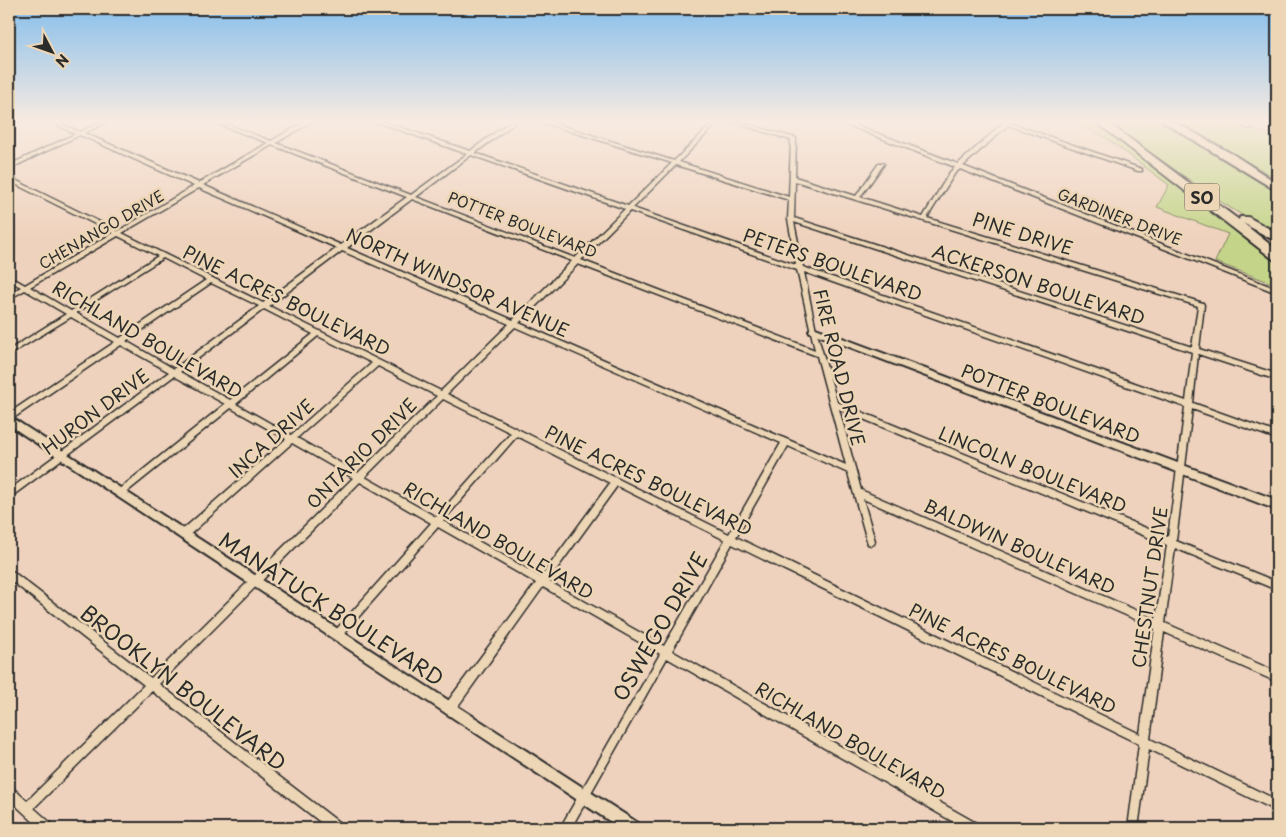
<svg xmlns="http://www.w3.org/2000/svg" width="1286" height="837" font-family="'Playpen Sans',sans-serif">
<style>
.green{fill:#c4d58a;stroke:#78805a}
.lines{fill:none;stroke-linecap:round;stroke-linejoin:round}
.minor-casing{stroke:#2b2b2b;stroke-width:3}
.tertiary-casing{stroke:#2b2b2b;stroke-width:4}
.motorway-casing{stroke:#2b2b2b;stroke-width:4}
.minor{fill:#ecd6b5;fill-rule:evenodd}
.tertiary{fill:#ecd6b5;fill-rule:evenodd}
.motorway{fill:#ecd6b5;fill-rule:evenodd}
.labels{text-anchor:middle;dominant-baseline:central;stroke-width:5;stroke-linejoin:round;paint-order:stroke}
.far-street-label{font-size:15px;fill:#2b2b2b;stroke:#ecd6b5}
.shield{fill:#ecd6b5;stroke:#655e54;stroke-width:1}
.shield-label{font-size:16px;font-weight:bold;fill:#2b2b2b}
.street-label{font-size:18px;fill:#2b2b2b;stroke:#ecd6b5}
.near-street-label{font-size:21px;fill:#2b2b2b;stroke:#ecd6b5}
</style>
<rect width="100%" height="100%" fill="#efd2bd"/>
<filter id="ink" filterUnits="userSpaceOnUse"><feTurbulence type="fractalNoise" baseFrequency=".02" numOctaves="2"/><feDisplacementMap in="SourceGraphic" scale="10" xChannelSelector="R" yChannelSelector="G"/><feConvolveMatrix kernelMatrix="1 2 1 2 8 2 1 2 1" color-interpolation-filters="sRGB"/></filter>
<g filter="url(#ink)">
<path class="green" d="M1071 121H1092L1184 187 1277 260V285L1215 262 1228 234 1157 207 1169 185 1105 137Z
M1105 121H1160L1198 141 1277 192V236L1224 204Z
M1177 121H1224L1277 137V179Z"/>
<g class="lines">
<defs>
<path id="minor" d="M49 121H54L80 132 103 121H108V122L84 133 199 183 268 143 213 122V121H218L271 141 306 121H311V122L276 143 411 195 467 154 377 122V121H382L470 151 511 121H516V122L475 153 628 206 672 163 541 122V121H547L674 161 715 121H719L679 162 789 197 791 140 729 121H735L796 138 795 177 856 196 879 163H883L884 164 860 197 923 217 950 172 955 167 840 122V121H845L958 164 1003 123 999 122V121H1011L1010 123 1142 169V171H1138L1008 125 963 166 1277 289V293L960 169 955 173 927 218 1203 303 1204 305 1199 349 1277 374V380L1198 354 1193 403 1277 433V439L1192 409 1176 541 1277 582V590L1175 548 1165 623 1277 672V682L1164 632 1150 739 1277 800V811L1149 749 1138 828H1128L1139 744 732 544 672 651 978 824 979 828H964L667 658 571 828H560L660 654 543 587 453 713 449 714 445 713 444 709 445 705 536 583 438 527 340 638 337 640 334 638 332 635 334 632 431 523 360 482 159 684 341 824 342 828H328L152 691 34 808 52 824 53 828H40L9 799V787L13 788 27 801 144 685 9 579V570L12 571 151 678 353 478 292 443 186 538 183 539 180 538 179 535 180 532 286 439 231 408 123 495 120 496 117 495 116 493 117 491 225 404 174 376 12 496 9 497V490L169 372 121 345 12 419 9 420V413L115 342 71 317 9 355V350L66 314 25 290 9 299V294L21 287 9 281V276L25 285 113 233 9 181V177L118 231 194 186 80 135 9 169V165L75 134ZM272 145 407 197 341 245 203 185ZM471 155 625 209 575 258 416 197ZM676 165 789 200 788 219 796 265 633 208ZM795 181 1198 306 1192 347 794 218ZM199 188 337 248 263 303 122 233ZM412 199 572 261 513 320 347 248ZM630 211 797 270 815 350 581 260ZM794 222 1192 352 1186 401 803 267ZM118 236 158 256 71 311 30 287ZM342 251 509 324 441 391 269 306ZM163 258 206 280 120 338 76 313ZM578 264 817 356 846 465 519 323ZM804 272 1185 407 1168 537 837 402 816 330ZM211 283 259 306 174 369 126 341ZM264 309 313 334 230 400 180 372ZM515 327 781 443 729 534 447 394ZM318 336 372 363 291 435 236 404ZM378 366 437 396 358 473 297 438ZM443 399 511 433 436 517 365 477ZM839 409 1167 545 1156 619 861 490ZM517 436 610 483 541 577 443 521ZM788 446 848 473 868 544 871 545 874 544 875 541 863 499 1155 628 1140 734 736 537ZM617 486 725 540 664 646 548 581Z
M1237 121H1242L1253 128 1248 129Z"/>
<path id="tertiary" d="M813 327 1277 500V510L810 332 809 330Z
M9 416 638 823 640 828H620L9 425Z"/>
<path id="motorway" d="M1095 121H1106L1239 220 1240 217H1248L1277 233V242L1243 223 1277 250V260L1273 259Z
M1162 121H1173L1234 155 1277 183V191Z"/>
</defs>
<use href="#minor" class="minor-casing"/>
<use href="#tertiary" class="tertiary-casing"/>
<use href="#motorway" class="motorway-casing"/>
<use href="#minor" class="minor"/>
<use href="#tertiary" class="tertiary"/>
<use href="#motorway" class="motorway"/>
</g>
</g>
<linearGradient id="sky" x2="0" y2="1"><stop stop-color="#85beec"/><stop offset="0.51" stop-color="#f8ebe1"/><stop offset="1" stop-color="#f8ebe1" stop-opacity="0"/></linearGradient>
<rect width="1286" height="238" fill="url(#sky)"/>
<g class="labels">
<g class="far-street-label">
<text transform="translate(1120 216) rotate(21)">GARDINER DRIVE</text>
<text transform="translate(523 224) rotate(21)">POTTER BOULEVARD</text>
<text transform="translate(101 229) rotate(-30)">CHENANGO DRIVE</text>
</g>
<rect class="shield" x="1184.5" y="183.5" width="35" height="27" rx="4"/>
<g class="shield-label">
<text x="1202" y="197">SO</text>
</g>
<g class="street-label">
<text transform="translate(1023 233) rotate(17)">PINE DRIVE</text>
<text transform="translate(833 264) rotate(19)">PETERS BOULEVARD</text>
<text transform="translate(458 282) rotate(24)">NORTH WINDSOR AVENUE</text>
<text transform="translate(1039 284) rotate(18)">ACKERSON BOULEVARD</text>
<text transform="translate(287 300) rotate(26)">PINE ACRES BOULEVARD</text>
<text transform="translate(148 339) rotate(30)">RICHLAND BOULEVARD</text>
<text transform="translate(840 367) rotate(76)">FIRE ROAD DRIVE</text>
<text transform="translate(1051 403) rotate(21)">POTTER BOULEVARD</text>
<text transform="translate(95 411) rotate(-37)">HURON DRIVE</text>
<text transform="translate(271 438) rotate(-42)">INCA DRIVE</text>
<text transform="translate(361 453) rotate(-45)">ONTARIO DRIVE</text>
<text transform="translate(1033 469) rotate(22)">LINCOLN BOULEVARD</text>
<text transform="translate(649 480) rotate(26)">PINE ACRES BOULEVARD</text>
<text transform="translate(499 540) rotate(30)">RICHLAND BOULEVARD</text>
<text transform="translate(1020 546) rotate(24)">BALDWIN BOULEVARD</text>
<text transform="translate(1149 587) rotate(-82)">CHESTNUT DRIVE</text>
<text transform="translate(1013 658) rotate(26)">PINE ACRES BOULEVARD</text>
<text transform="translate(851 740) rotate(30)">RICHLAND BOULEVARD</text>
</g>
<g class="near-street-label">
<text transform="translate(332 608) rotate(33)">MANATUCK BOULEVARD</text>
<text transform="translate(659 626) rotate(-60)">OSWEGO DRIVE</text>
<text transform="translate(184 687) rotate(38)">BROOKLYN BOULEVARD</text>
</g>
</g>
<rect width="1286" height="837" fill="none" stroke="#ecd6b5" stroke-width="30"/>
<rect x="15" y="15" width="1256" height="807" fill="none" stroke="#2b2b2b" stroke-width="2" filter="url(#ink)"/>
<g transform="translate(52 52) rotate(131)" stroke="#ecd6b5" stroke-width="4" paint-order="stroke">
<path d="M0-4L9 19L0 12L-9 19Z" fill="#2b2b2b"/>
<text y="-8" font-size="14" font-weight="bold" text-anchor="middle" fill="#2b2b2b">N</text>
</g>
</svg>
